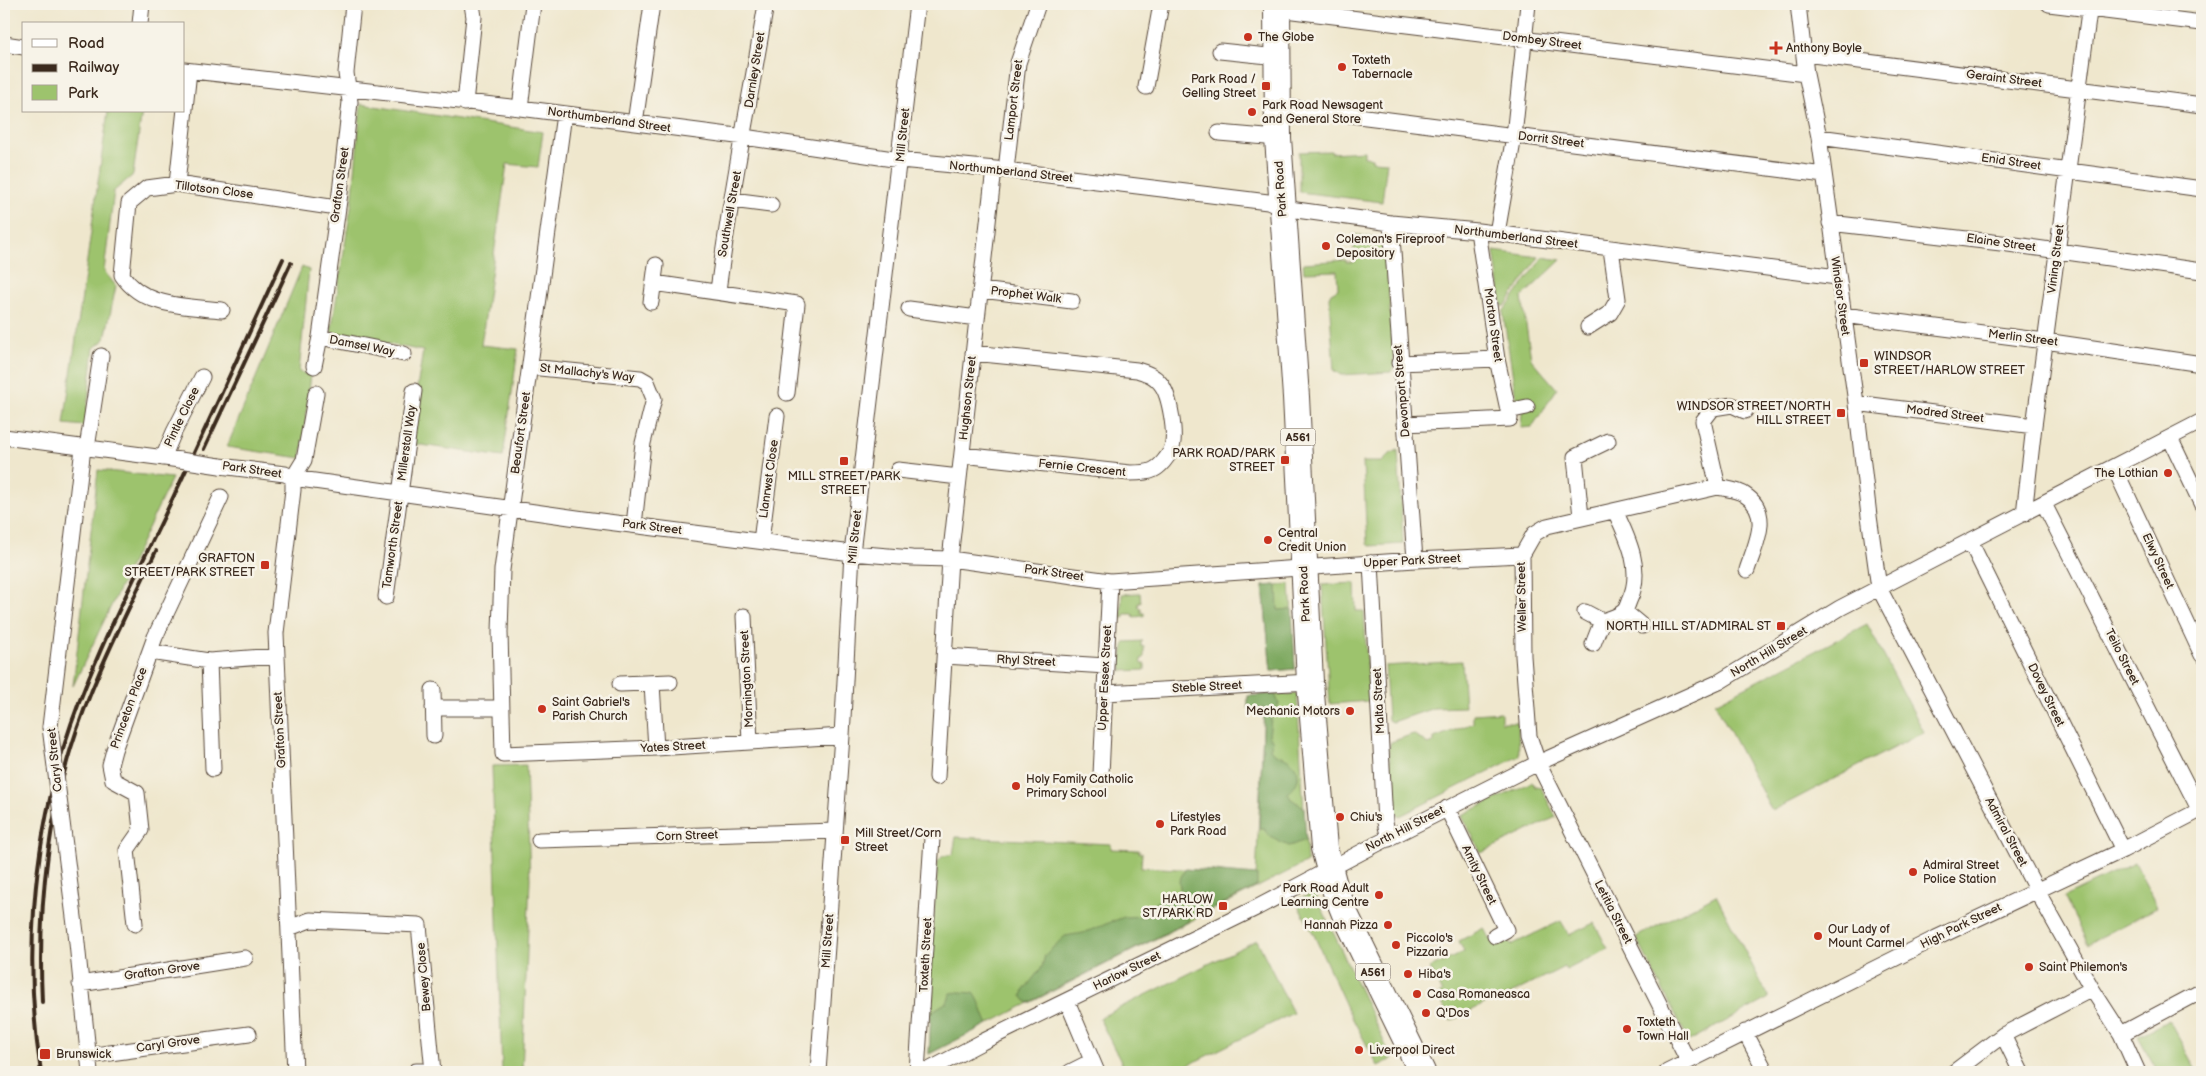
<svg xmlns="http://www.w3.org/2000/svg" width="2206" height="1076" font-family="'Balsamiq Sans',sans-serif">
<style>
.green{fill:#9dc36d;stroke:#6c7646}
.forest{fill:#7ea960;stroke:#5c6a3f}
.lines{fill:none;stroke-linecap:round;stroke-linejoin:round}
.minor-casing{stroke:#564638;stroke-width:17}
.trunk-casing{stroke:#564638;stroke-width:28}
.minor{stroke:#fff;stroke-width:15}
.trunk{stroke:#fff;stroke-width:26}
.rail{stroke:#3b2a1e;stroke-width:4}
.minor-bridge-casing{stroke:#564638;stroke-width:17;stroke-linecap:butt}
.minor-bridge{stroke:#fff;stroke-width:15}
.poi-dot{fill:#c8321e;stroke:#f7f3e8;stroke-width:2}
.labels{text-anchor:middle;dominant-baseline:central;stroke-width:5;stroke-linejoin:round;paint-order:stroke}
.shield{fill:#f7f3e8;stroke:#73665b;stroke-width:1}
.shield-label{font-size:11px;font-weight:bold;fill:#3b2a1e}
.poi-label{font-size:12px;fill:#3b2a1e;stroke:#f7f3e8;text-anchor:start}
.street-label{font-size:12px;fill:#3b2a1e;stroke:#f7f3e8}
</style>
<rect width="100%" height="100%" fill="#f7f3e8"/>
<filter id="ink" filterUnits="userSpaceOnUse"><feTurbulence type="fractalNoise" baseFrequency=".02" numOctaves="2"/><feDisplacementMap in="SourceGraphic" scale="10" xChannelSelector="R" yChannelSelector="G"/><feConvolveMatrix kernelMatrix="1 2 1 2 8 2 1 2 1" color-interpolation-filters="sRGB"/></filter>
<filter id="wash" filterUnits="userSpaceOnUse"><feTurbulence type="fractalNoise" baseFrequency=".0096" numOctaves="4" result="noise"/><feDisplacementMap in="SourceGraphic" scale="20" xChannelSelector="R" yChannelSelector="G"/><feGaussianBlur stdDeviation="1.12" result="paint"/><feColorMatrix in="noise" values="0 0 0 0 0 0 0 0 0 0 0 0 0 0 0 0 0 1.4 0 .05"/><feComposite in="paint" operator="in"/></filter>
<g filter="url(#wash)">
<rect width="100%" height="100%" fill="#efe7cd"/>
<path class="green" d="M361 104 543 132 538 167 507 164 481 345 518 349 503 457 408 443 423 351 331 332 353 195Z
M108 111H142L133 175 114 191 104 271 116 286 105 339 94 348 85 426 64 424Z
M1331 151V153L1364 151V157L1372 158V161L1387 162 1382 202 1299 192V152Z
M1353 234 1385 239 1394 366 1391 372 1341 375 1334 371 1329 297 1331 293 1338 289 1337 271 1304 272 1303 263 1346 260V262H1355Z
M1494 251 1539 257 1505 306H1502Z
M1543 257 1561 260 1522 297 1531 359 1557 389 1532 427 1521 428C1521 418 1523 411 1522 401L1516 398 1503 312Z
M302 267 309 270 299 372 311 375 301 458 227 447Z
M1398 450 1403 544 1369 546 1367 544 1363 462H1382L1390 454Z
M98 470 172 478 73 686Z
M1355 583 1356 611H1364L1369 701 1330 704 1322 585Z
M1290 584 1295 669 1271 671 1263 586Z
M1140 593 1141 603H1138L1139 608H1141V613H1144V616L1134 617 1133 614H1124V618H1121L1122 594Z
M1867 624 1924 732 1772 811 1715 703Z
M1143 641 1141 642V646L1144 647V658L1141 659 1142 664H1145V670L1122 671 1121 662 1125 642Z
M1462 661 1465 707 1434 708 1393 722 1388 720 1385 666Z
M1297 694 1307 862 929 1054 932 992 928 993 938 861 943 856 953 854 956 837 1111 844V849L1139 850V853H1142L1141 867 1216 871 1256 878 1264 708H1248V696Z
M1501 712V722H1518L1519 756 1400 816 1392 810 1389 747 1391 742 1413 734 1428 744 1434 742V738L1473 723V714Z
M526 765 530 879 522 1072H502L492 766Z
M1532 782 1535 787 1541 788 1556 817 1481 853 1462 815Z
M2135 863 2157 907 2088 944 2064 897Z
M1315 893 1392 1059 1378 1066 1347 1008 1314 935 1295 900Z
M1716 895 1769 998 1689 1041 1636 937Z
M1561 921 1569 935 1594 923 1608 949 1566 970 1564 967 1497 1001 1496 998 1451 1021 1438 995 1442 993 1430 968 1464 952 1459 941 1484 928 1490 940 1495 938 1509 942 1511 945Z
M1257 940 1293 1013 1174 1072H1126L1099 1018Z
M2169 1020 2197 1072H2158L2138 1036Z"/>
<path class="forest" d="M1277 585 1278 610 1292 609 1295 669 1271 671 1263 586Z
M1275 694 1279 704 1271 719 1269 736 1273 741 1270 749C1276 756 1281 755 1288 759 1302 769 1301 783 1288 793L1291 799 1304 807 1306 840 1289 846C1280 842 1267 838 1264 828H1259L1264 708H1248V696Z
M1185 869 1257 875V886L1195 918 1188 901 1181 894 1179 881Z
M1162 898 1186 908 1189 921 1028 1003 1022 996 1024 990 1042 967 1045 955 1065 936 1083 933 1124 917 1146 916 1154 904Z
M960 992 974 993C981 1001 982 1014 988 1024L929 1054 931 1012 947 1002 951 993Z"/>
</g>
<g filter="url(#ink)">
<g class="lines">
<defs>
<path id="minor" d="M1798 4 1806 74 1819 137 1856 403 1869 516 1879 588 2036 889 2092 989 2121 1034 2138 1072
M2049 4 2202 23
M1277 9 1806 74
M140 24 142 4
M4 44 24 47
M1220 51 1278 57
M1805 54 2202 105
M184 70 520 108 744 137 900 160 1006 170 1268 202 1282 208 1391 223 1478 231 1837 277
M1146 87 1161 4
M465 103 474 17 472 4
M1279 106 1824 175
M520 108 533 4
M564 114 502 570 500 632 503 754 656 748 842 736
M635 123 652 4
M1219 133 1278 138
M1819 137 2202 189
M1006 170 1018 63 1038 4
M177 184 189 71
M732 200 771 205
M1391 223 1415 560
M1830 223 2001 243 2202 271
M1497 233 1514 136 1528 4
M654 283 797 304 787 393
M981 290 1072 301
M718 291C730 195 750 100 766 4
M651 302 656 265
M909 309 977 318
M222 310C187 306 144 308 122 275L129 203 147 188 177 184 337 208
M1843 315 2045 341 2202 364
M1588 327 1610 313 1618 299 1611 249
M320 337 404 354
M1399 363 1497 359
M314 366 320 337 340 193 350 102 346 73 353 4
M530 367 640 378 647 382 654 399 643 443 634 525
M1856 403 2034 426
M1508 411 1527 407
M1405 424 1510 419 1497 359 1478 231
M4 437 180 460
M2170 438 2202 505
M87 448 101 356
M962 455 1130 473C1136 473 1147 473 1153 470 1160 467 1168 457 1171 450 1177 437 1170 394 1160 383 1154 375 1146 373 1137 370L973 353
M163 458 174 432 202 377
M220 466 285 474 293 478 584 519 852 553 912 558 950 559 1110 581 1415 560 1522 555
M2114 467 2202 655
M898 470 959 477
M1718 487 1703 421 1713 408 1732 405 1745 411
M2044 504 2200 811
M2024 514 2034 426 2090 4
M1581 517 1575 457 1608 441
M761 541 777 416
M1970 541 2123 850
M1371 563 1385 822 1389 839
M386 597 414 391
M1624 611 1642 626
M1585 612 1602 621C1609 619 1619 616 1624 611 1626 609 1628 604 1629 601 1644 571 1628 538 1615 511
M744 616 750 742
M1593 644 1602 621
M150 652 209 661 277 656
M945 656 1106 666
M209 661 213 769
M620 684 670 682
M652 684 656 748
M433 690 434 736
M1105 693 1310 682
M433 708H501
M50 727 83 448
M1101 775 1110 581
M937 777 950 559 994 169
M1447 808 1506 930 1495 936
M539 840 835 831
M135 924 127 850 141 830 137 793 113 780 110 765 114 750 155 637 221 497
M289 928 310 920 419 925 433 1072
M76 933 90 1072
M80 984 245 958
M1067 1001 1097 1072
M1745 1032 1766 1072
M2121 1034 2202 991
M2003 1035 2021 1072
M88 1056 249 1034
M1688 1061 1538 763 1529 736 1523 656 1522 555 1534 534 1547 526 1718 487C1726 489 1738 490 1745 495 1773 513 1755 545 1747 570
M416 1071H433
M295 1072 276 633 293 490V478L304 460 316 393
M818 1072 842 736 852 553 917 4
M917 1072 932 838
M925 1072 982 1042 1258 907 1375 845 1538 763 1719 682 1840 608 2202 421
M1070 1072 1092 1061
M1667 1072 1936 938 2123 850 2202 809
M1954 1072 2003 1035 2092 989"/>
<path id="trunk" d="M1277 4 1278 138 1296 397 1310 682 1324 848 1335 889 1345 914 1422 1072"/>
</defs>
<use href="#minor" class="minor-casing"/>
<use href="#trunk" class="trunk-casing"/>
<use href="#minor" class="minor"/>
<use href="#trunk" class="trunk"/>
<path class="rail" d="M204 449 291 263
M42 1002C38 917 46 830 71 748 92 680 126 615 156 551
M41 1072C24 965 32 850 64 746 90 662 133 583 170 504 209 422 245 341 283 259"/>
<defs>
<path id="minor-bridge" d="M180 460 220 466
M50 727 76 933"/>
</defs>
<use href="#minor-bridge" class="minor-bridge-casing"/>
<use href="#minor-bridge" class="minor-bridge"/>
</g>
</g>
<g class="poi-dot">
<circle cx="1248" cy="37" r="5"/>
<path d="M1773.5 40.5h5v5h5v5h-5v5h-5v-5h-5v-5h5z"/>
<circle cx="1342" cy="67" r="5"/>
<rect x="1261" y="81" width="10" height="10" rx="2.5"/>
<circle cx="1252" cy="112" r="5"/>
<circle cx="1326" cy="246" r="5"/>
<rect x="1859" y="358" width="10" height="10" rx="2.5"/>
<rect x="1836" y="408" width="10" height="10" rx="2.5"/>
<rect x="1280" y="455" width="10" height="10" rx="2.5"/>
<rect x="839" y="456" width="10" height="10" rx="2.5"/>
<circle cx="2168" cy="473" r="5"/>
<circle cx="1268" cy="540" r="5"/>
<rect x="260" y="560" width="10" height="10" rx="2.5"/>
<rect x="1776" y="621" width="10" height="10" rx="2.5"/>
<circle cx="542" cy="709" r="5"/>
<circle cx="1350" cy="711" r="5"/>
<circle cx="1016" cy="786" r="5"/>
<circle cx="1340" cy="817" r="5"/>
<circle cx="1160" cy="824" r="5"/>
<rect x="840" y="835" width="10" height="10" rx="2.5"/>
<circle cx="1913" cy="872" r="5"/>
<circle cx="1379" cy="895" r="5"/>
<rect x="1218" y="901" width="10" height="10" rx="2.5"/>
<circle cx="1388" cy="925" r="5"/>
<circle cx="1818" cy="936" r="5"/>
<circle cx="1396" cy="945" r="5"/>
<circle cx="2029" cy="967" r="5"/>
<circle cx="1408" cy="974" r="5"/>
<circle cx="1417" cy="994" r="5"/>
<circle cx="1426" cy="1013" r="5"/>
<circle cx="1627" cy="1029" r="5"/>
<circle cx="1359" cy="1050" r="5"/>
<rect x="39" y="1048" width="12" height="12" rx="2.5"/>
</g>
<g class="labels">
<g class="shield">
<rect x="1280.5" y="428.5" width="35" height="17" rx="4"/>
<rect x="1355.5" y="963.5" width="35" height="17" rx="4"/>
</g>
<g class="shield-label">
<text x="1298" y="437">A561</text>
<text x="1373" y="972">A561</text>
</g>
<g class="poi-label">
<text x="1258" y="37">The Globe</text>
<text x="1786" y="48">Anthony Boyle</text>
<text x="1352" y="60">Toxteth<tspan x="1352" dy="14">Tabernacle</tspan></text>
<text x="1256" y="79" text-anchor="end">Park Road /<tspan x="1256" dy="14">Gelling Street</tspan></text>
<text x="1262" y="105">Park Road Newsagent<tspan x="1262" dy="14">and General Store</tspan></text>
<text x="1336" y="239">Coleman's Fireproof<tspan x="1336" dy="14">Depository</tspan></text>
<text x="1874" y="356">WINDSOR<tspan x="1874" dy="14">STREET/HARLOW STREET</tspan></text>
<text x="1831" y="406" text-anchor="end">WINDSOR STREET/NORTH<tspan x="1831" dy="14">HILL STREET</tspan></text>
<text x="1275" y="453" text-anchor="end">PARK ROAD/PARK<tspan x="1275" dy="14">STREET</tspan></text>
<text x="2158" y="473" text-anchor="end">The Lothian</text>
<text x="844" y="476" text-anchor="middle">MILL STREET/PARK<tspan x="844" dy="14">STREET</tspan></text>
<text x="1278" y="533">Central<tspan x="1278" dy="14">Credit Union</tspan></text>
<text x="255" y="558" text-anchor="end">GRAFTON<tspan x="255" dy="14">STREET/PARK STREET</tspan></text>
<text x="1771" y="626" text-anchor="end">NORTH HILL ST/ADMIRAL ST</text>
<text x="552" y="702">Saint Gabriel's<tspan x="552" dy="14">Parish Church</tspan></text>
<text x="1340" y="711" text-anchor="end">Mechanic Motors</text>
<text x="1026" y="779">Holy Family Catholic<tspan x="1026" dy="14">Primary School</tspan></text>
<text x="1170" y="817">Lifestyles<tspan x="1170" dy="14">Park Road</tspan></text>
<text x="1350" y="817">Chiu's</text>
<text x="855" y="833">Mill Street/Corn<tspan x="855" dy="14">Street</tspan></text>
<text x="1923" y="865">Admiral Street<tspan x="1923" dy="14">Police Station</tspan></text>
<text x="1369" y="888" text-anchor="end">Park Road Adult<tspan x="1369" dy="14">Learning Centre</tspan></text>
<text x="1213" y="899" text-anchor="end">HARLOW<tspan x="1213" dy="14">ST/PARK RD</tspan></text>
<text x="1378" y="925" text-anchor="end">Hannah Pizza</text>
<text x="1828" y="929">Our Lady of<tspan x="1828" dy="14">Mount Carmel</tspan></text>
<text x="1406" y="938">Piccolo's<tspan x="1406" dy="14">Pizzaria</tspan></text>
<text x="2039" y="967">Saint Philemon's</text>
<text x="1418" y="974">Hiba's</text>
<text x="1427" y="994">Casa Romaneasca</text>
<text x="1436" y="1013">Q'Dos</text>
<text x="1637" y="1022">Toxteth<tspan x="1637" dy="14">Town Hall</tspan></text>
<text x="1369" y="1050">Liverpool Direct</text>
<text x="56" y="1054">Brunswick</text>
</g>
<g class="street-label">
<text transform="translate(1542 41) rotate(7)">Dombey Street</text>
<text transform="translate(755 70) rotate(-81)">Darnley Street</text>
<text transform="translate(2004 79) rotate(7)">Geraint Street</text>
<text transform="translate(1014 100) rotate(-83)">Lamport Street</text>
<text transform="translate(609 120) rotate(8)">Northumberland Street</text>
<text transform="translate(903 135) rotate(-84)">Mill Street</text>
<text transform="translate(1551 140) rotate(7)">Dorrit Street</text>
<text transform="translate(2011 162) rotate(8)">Enid Street</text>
<text transform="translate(1011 172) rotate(6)">Northumberland Street</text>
<text transform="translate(340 185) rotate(-82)">Grafton Street</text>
<text transform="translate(1281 189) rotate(-94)">Park Road</text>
<text transform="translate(214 190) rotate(7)">Tillotson Close</text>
<text transform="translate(730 214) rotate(-80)">Southwell Street</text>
<text transform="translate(1516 237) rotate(7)">Northumberland Street</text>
<text transform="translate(2001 243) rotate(8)">Elaine Street</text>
<text transform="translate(2056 259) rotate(-83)">Vining Street</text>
<text transform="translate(1026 295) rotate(7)">Prophet Walk</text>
<text transform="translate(1840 296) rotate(82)">Windsor Street</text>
<text transform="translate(1493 325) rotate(82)">Morton Street</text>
<text transform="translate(2023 338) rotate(7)">Merlin Street</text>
<text transform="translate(362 346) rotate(11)">Damsel Way</text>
<text transform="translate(587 373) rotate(6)">St Mallachy's Way</text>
<text transform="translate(1402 391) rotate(-95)">Devonport Street</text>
<text transform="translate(968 398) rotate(-84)">Hughson Street</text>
<text transform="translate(1945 414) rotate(7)">Modred Street</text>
<text transform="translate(182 417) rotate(-64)">Pintle Close</text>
<text transform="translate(521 433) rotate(-82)">Beaufort Street</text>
<text transform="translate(407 443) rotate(-82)">Millerstoll Way</text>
<text transform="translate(1082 468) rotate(6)">Fernie Crescent</text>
<text transform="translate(252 470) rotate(8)">Park Street</text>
<text transform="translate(769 479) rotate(-82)">Llanrwst Close</text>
<text transform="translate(652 527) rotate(7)">Park Street</text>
<text transform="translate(855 537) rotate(-84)">Mill Street</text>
<text transform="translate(393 545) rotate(-82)">Tamworth Street</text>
<text transform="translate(1412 561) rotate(-3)">Upper Park Street</text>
<text transform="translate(2158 561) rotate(65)">Elwy Street</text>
<text transform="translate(1054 573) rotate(8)">Park Street</text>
<text transform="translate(1305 594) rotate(-93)">Park Road</text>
<text transform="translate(1522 597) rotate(-91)">Weller Street</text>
<text transform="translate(1769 652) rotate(-31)">North Hill Street</text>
<text transform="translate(2122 657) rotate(63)">Teilo Street</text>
<text transform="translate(1026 661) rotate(3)">Rhyl Street</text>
<text transform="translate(1105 678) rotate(-87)">Upper Essex Street</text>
<text transform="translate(747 679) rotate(-93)">Mornington Street</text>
<text transform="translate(1207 687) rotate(-3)">Steble Street</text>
<text transform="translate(2046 695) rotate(64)">Dovey Street</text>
<text transform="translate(1379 701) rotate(-93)">Malta Street</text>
<text transform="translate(129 708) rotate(-70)">Princeton Place</text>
<text transform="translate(280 730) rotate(-93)">Grafton Street</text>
<text transform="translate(673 747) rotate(-3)">Yates Street</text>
<text transform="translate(55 760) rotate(-96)">Caryl Street</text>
<text transform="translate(1405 829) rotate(-27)">North Hill Street</text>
<text transform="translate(2006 832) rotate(62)">Admiral Street</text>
<text transform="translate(687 836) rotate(-2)">Corn Street</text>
<text transform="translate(1479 875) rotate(64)">Amity Street</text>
<text transform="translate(1613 912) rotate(63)">Letitia Street</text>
<text transform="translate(1961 926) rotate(-26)">High Park Street</text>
<text transform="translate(828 941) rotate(-86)">Mill Street</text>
<text transform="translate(926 955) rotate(-87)">Toxteth Street</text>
<text transform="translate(162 971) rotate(-8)">Grafton Grove</text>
<text transform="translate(1127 971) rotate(-26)">Harlow Street</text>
<text transform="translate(424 977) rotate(-95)">Bewey Close</text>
<text transform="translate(168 1044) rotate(-8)">Caryl Grove</text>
</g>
</g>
<rect width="2206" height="1076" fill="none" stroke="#f7f3e8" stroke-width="20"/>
<rect x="22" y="22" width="162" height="90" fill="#f7f3e8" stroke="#aca397"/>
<rect x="32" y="39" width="25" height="8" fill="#ffffff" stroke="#aca397"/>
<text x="68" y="48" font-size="15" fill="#3b2a1e">Road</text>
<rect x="32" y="64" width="25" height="8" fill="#3b2a1e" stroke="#aca397"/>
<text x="68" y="72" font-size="15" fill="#3b2a1e">Railway</text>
<rect x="32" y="85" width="25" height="15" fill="#9dc36d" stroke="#aca397"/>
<text x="68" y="98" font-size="15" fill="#3b2a1e">Park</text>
</svg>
